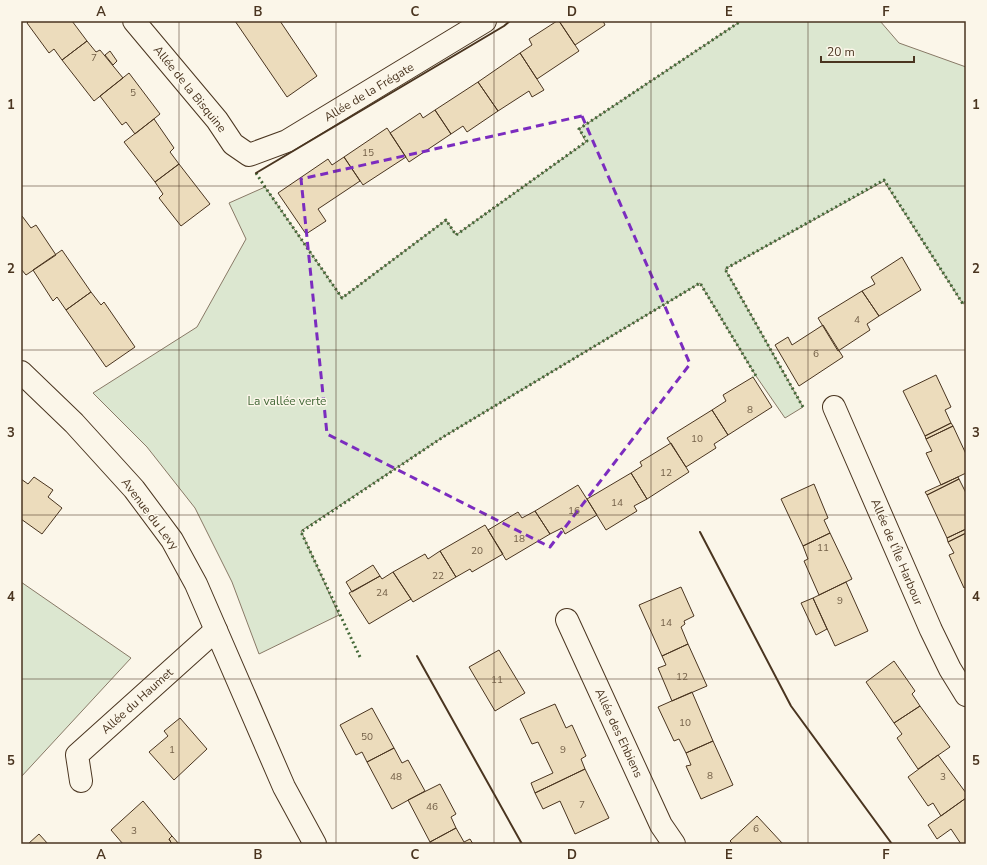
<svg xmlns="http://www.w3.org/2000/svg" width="987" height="865" font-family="'Nunito Sans',sans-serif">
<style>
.green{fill:#dce7d0;stroke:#887966}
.building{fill:#ecdcbc;stroke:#4a3520}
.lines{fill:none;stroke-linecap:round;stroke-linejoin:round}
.street-casing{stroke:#4a3520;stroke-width:24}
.secondary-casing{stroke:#4a3520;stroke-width:24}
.street{stroke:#fbf6e9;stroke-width:22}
.secondary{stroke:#fbf6e9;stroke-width:22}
.hedge{stroke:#436837;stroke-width:3;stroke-dasharray:2 3;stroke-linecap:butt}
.wall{stroke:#4a3520;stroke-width:2}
.marked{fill:none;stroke:#7b2cbf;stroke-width:3;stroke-dasharray:8 5;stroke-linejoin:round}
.grid{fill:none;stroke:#4a3520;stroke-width:1;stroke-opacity:0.55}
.labels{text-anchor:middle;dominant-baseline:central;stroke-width:3;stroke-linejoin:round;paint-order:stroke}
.number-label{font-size:10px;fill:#725f47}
.street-label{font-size:12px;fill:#4a3520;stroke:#fbf6e9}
.park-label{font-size:12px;fill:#436837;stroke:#fbf6e9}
.neatline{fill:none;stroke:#4a3520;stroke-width:1.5}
.grid-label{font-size:13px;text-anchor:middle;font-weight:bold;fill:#4a3520}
</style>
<rect width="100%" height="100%" fill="#fbf6e9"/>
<path class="green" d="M741 21H880L899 43 966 67V302L963 304 884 181 725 269 803 407 785 418 756 376 700 283 443 437 301 531 339 615 259 654 232 582 195 508 147 447 93 393 197 327 246 239 229 203 265 187 342 298 446 220 456 235 586 142 579 129Z
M21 582 131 658 21 777Z"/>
<path class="building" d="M29 21H72L87 41 62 60 54 49 49 53 27 23Z
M235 21H280L317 76 287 97Z
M557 21H559L579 51 537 79 520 53 532 45 529 39Z
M559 21H603L605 25 575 45Z
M87 41 96 52 100 50 123 78 94 101 62 60Z
M110 51 117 61 113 65 105 55Z
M520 53 544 90 532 97 529 91 498 111 478 82Z
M129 73 160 114 135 134 126 122 122 125 100 96Z
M478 82 498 111 467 132 463 126 451 134 435 110Z
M435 110 451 134 409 162 390 133 420 113 423 118Z
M154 119 174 148 170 152 179 164 155 182 124 142Z
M387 128 406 157 363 185 344 157Z
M344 157 360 181 318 209 326 221 306 234 278 193 328 159 332 165Z
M179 164 210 204 181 226 159 198 163 194 155 182Z
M22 216 31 228 36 225 56 255 26 275 21 269V217Z
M62 250 91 292 66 310 57 297 53 301 33 270Z
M902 257 921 290 879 316 862 291 875 284 871 277Z
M862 291 879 316 867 324 870 330 838 351 818 318Z
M91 292 101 305 104 302 135 347 106 367 66 310Z
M823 325 843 357 799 386 775 345 788 337 792 345Z
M936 375 951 407 945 410 951 423 925 436 903 391Z
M753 377 772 407 728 435 712 410 726 401 723 395Z
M712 410 728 435 714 444 716 448 686 467 667 438Z
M951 423 953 426 926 439 925 436Z
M953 426 966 454V473L941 485 926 453 932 451 926 439Z
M671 443 689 472 647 499 631 473 642 466 640 462Z
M631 473 647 499 634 506 637 511 606 530 587 499Z
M34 477 53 490 48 497 62 508 42 534 21 519V479L28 484Z
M958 477 959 479 927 495 925 492Z
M959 479 966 493V529L947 538 927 495Z
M814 484 828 518 824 520 830 533 803 546 781 499Z
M578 485 597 515 565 534 562 528 550 534 535 511Z
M535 511 550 534 506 560 488 530 518 512 522 518Z
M485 525 503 554 472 572 470 569 456 577 440 551Z
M966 529V533L948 542 947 538Z
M830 533 852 579 819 595 804 561 808 559 803 546Z
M966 533V587L964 588 949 555 954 553 948 542Z
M440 551 456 577 413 602 393 572 425 554 428 559Z
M373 565 380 576 352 592 346 582Z
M393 572 411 599 369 624 349 593 380 576 382 579Z
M846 582 868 631 835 646 813 598Z
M681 587 694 616 684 621 685 624 681 627 688 644 662 656 639 605Z
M813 598 827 629 816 635 801 603Z
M688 644 707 686 672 701 658 668 666 665 662 656Z
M499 650 525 693 495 711 469 667Z
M894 661 915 691 912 694 920 706 894 723 866 682Z
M692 692 713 741 686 753 679 739 674 741 658 707Z
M555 704 566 728 572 725 586 756 581 759 585 769 535 793 531 783 553 773 538 742 532 744 520 719Z
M920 706 950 747 918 769 897 738 902 734 894 723Z
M372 708 394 748 367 762 362 752 356 755 340 725Z
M180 718 207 749 174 780 149 752 168 736 164 731Z
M713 741 733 785 701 799 686 766 691 765 686 753Z
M394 748 402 763 408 760 425 791 392 809 367 762Z
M938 755 966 793V798L941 816 933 803 928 806 908 777Z
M585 769 609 818 575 834 560 801 543 809 535 793Z
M440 784 456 814 451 817 456 828 430 842 408 800Z
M966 798V844H961L951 829 937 839 928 825Z
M143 801 172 836 169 839 172 844H123L111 830Z
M757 816 783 844H733L730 841Z
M456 828 464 842 470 839 473 844H431L430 842Z
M39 834 48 844H28Z
M172 836 179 844H172L169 839Z"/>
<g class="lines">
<defs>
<path id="street" d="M134 21 217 120 233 144 249 155 287 141 485 21
M834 407 931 630 950 669 966 695
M567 620 661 825 674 844
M81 781 77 755 216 630"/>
<path id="secondary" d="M21 372 74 423 134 489 172 540 196 584 284 787 315 844"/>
</defs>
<use href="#street" class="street-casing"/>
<use href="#secondary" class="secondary-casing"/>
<use href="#street" class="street"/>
<use href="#secondary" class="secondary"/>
<path class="hedge" d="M256 173 265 187 342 298 446 220 456 235 587 141 579 129 741 21
M803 407 725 269 884 180 963 304 966 302
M360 657 301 532 443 437 700 283 756 376 753 377"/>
<path class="wall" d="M256 173 504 26 510 21
M700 532 791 706 892 844
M417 656 522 844"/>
</g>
<path class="marked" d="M582 116 690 364 550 547 327 434 301 179Z"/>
<path class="grid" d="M179 21V844M336 21V844M494 21V844M651 21V844M808 21V844M21 186H966M21 350H966M21 515H966M21 679H966"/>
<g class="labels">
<g class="number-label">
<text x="94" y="58">7</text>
<text x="133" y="93">5</text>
<text x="368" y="153">15</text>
<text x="857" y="320">4</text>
<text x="816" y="354">6</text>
<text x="750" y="410">8</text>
<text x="697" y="439">10</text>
<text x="666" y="473">12</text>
<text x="617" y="503">14</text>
<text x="574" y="511">16</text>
<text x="519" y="539">18</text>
<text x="823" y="548">11</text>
<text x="477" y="551">20</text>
<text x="438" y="576">22</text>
<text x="382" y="593">24</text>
<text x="840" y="601">9</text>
<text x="666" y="623">14</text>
<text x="682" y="677">12</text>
<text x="497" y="680">11</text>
<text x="685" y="723">10</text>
<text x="367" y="737">50</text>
<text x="172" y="750">1</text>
<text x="563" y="750">9</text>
<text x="710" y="776">8</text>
<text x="396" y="777">48</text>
<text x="943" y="777">3</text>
<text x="582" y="805">7</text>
<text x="432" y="807">46</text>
<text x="756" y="829">6</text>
<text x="134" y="831">3</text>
</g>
<g class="street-label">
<text transform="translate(190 89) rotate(51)">Allée de la Bisquine</text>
<text transform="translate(369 92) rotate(-31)">Allée de la Frégate</text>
<text transform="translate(150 514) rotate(53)">Avenue du Levy</text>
<text transform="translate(897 552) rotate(67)">Allée de l'Île Harbour</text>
<text transform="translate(137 701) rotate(-42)">Allée du Haumet</text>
<text transform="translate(619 733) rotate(65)">Allée des Ehbiens</text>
</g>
<g class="park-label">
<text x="287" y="401">La vallée verte</text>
</g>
</g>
<rect width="987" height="865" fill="none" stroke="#fbf6e9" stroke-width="44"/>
<path d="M821 56v6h93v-6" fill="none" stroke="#4a3520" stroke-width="2"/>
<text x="827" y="56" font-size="12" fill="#4a3520" stroke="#fbf6e9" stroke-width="3" paint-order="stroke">20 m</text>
<rect x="22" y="22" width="943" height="821" class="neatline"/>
<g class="grid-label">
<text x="101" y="16">A</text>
<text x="258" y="16">B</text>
<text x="415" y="16">C</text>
<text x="572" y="16">D</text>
<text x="729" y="16">E</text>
<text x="886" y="16">F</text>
<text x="11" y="109">1</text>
<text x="976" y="109">1</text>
<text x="11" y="273">2</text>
<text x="976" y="273">2</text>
<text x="11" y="437">3</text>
<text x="976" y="437">3</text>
<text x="11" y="601">4</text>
<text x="976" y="601">4</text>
<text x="11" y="765">5</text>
<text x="976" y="765">5</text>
<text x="101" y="859">A</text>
<text x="258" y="859">B</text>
<text x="415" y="859">C</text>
<text x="572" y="859">D</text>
<text x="729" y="859">E</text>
<text x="886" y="859">F</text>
</g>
</svg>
